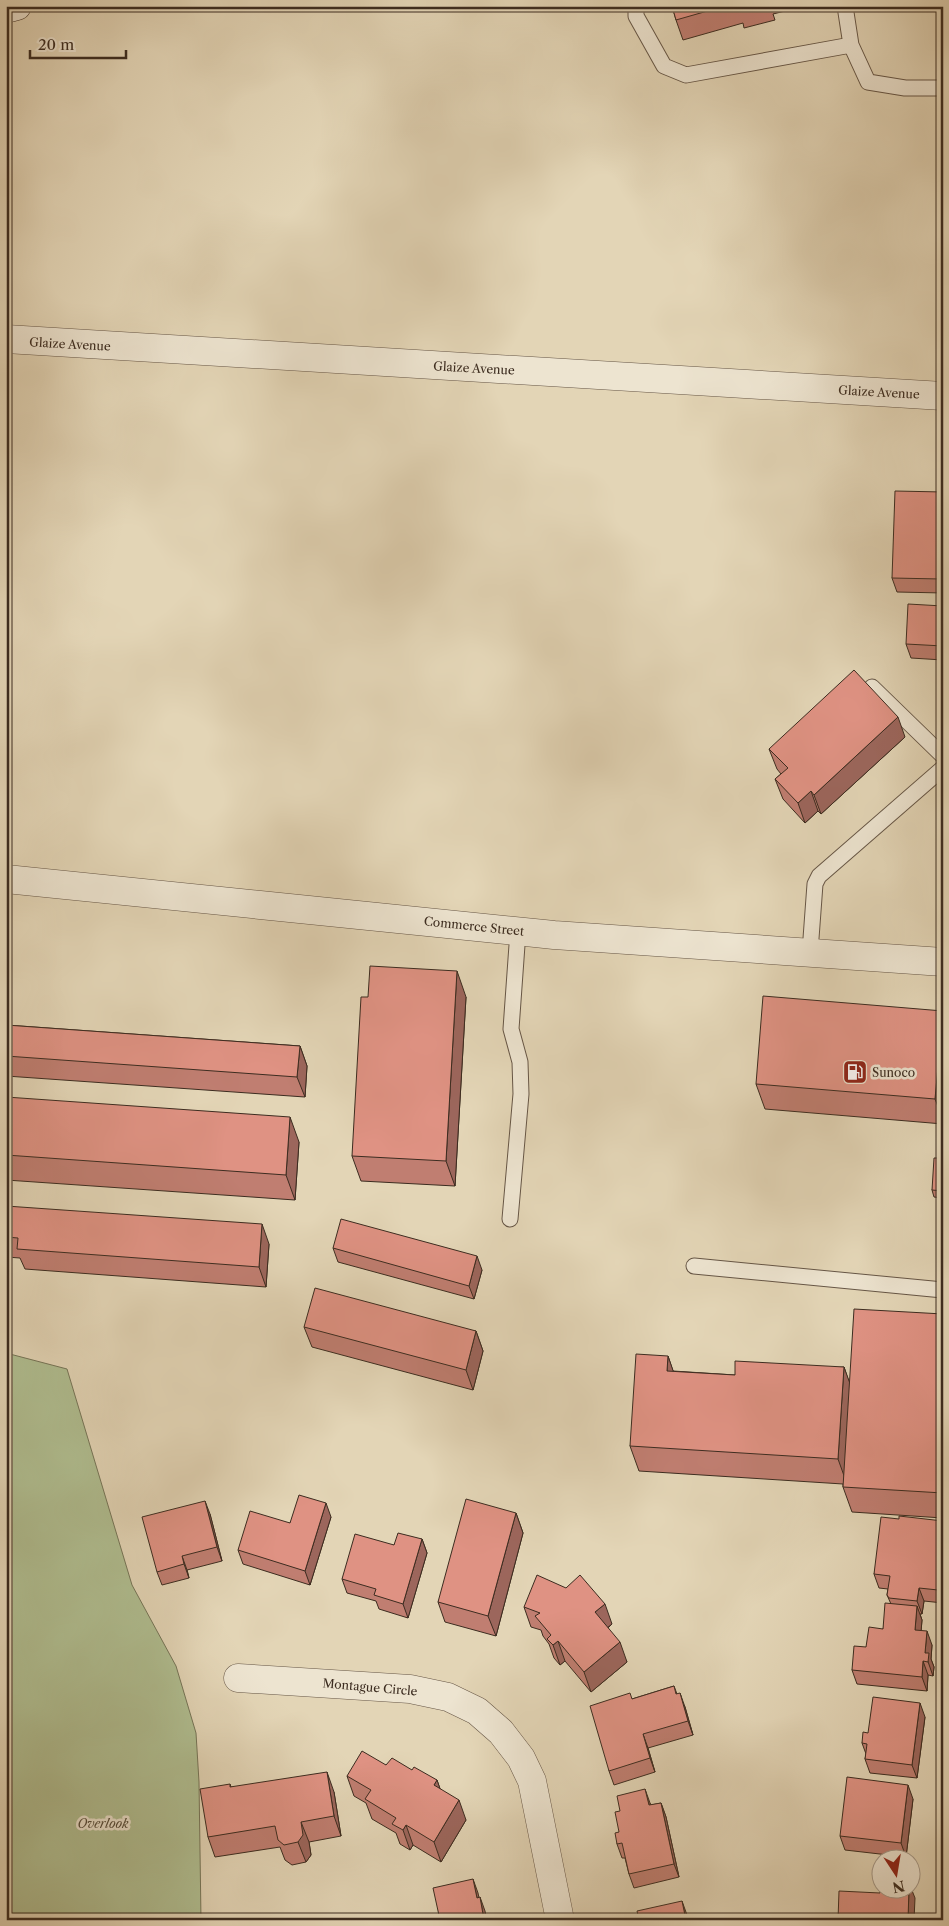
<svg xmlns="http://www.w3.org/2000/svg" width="949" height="1926" font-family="'Libre Caslon Text',serif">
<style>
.green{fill:#b0be91;stroke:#767558}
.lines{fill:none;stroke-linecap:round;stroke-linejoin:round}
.service-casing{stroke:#665646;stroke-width:17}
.minor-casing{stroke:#665646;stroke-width:29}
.secondary-casing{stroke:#3c2c20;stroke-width:29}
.service{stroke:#ede4d0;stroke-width:15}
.minor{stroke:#ede4d0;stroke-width:28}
.secondary{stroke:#ede4d0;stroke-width:28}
.wall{fill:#c07e71;stroke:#3c2c20}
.shaded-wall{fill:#9c665c;stroke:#3c2c20}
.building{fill:#df9283;stroke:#3c2c20}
.labels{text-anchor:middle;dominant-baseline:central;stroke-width:5;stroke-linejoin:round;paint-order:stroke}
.street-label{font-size:12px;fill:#3c2c20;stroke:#ede4d0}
.poi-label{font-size:12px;fill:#3c2c20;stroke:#ede4d0;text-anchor:start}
.park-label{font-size:12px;font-style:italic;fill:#534937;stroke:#ede4d0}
</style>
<rect width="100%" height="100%" fill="#e3d5b6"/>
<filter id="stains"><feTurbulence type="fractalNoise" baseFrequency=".004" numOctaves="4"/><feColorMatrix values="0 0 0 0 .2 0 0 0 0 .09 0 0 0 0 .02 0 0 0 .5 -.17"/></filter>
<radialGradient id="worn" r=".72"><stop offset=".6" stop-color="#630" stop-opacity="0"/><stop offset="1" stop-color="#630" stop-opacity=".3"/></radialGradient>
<path class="green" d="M6 1353 67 1369 132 1585 176 1666 196 1733 199 1782 201 1920H6Z"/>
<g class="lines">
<defs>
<path id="service" d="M636 6V16L664 66 686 75 851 45
M845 6 851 45 868 82 905 88H943
M872 687 943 756
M810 952 815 884 819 876 943 768
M510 1219 521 1094 520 1062 511 1029 518 931
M694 1266 943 1290"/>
<path id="minor" d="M6 339 943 396
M6 879 554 935 943 962
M238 1678 410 1689 448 1697 477 1711 501 1732 521 1758 532 1781 560 1920"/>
<path id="secondary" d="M6 9 17 6"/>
</defs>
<use href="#service" class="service-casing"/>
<use href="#minor" class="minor-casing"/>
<use href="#secondary" class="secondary-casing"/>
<use href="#service" class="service"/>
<use href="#minor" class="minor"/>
<use href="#secondary" class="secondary"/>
</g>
<path class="wall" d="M672 6H797V8L773 14 775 20 744 28 743 23 683 40 676 20Z
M943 492V593L897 592 892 578Z
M943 606V660L911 658 906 644Z
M905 737 821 814 818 811 805 823 783 799 775 779 781 774 777 769 769 749Z
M466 997 455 1186 361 1181 352 1156Z
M943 1011V1124L765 1109 756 1084Z
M6 1025 300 1046 307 1066 305 1097 6 1076Z
M6 1097 299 1142 295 1200 6 1180Z
M943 1158V1198L934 1197 932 1190Z
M6 1206 269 1244 266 1287 25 1269 20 1258 6 1257Z
M333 1248 482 1270 474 1299 338 1262Z
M943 1314V1518L852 1512 843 1487V1484L639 1471 630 1446 668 1356 673 1371 735 1375 844 1367 849 1382Z
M304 1327 476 1331 483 1351 473 1390 312 1347Z
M516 1513 523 1533 496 1636 445 1622 438 1602Z
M210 1514 222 1561 187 1570 189 1578 162 1585 157 1572Z
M331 1517 310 1585 243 1564 238 1550 290 1523Z
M899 1519 943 1521V1603L924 1601 922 1614H920L922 1620 921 1631 932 1645 931 1659 934 1667 933 1676 928 1675 927 1691 857 1684 852 1670 866 1647 883 1629 891 1604 887 1595 888 1589 879 1588 874 1574Z
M422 1539 427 1553 408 1618 379 1609 376 1601 347 1593 342 1579 394 1545Z
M524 1607 612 1624 608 1628 627 1662 591 1692 565 1661 560 1665 554 1658 549 1644 543 1636 541 1630 531 1627Z
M674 1686 677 1694 685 1707 693 1735 648 1748 655 1772 614 1785 609 1771 632 1699Z
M925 1717 917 1778 870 1773 865 1759 866 1754 862 1743 868 1733Z
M386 1765 437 1780 440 1789 466 1820 441 1862 413 1845 410 1850 400 1844 396 1833 372 1819 366 1803 354 1796 347 1776Z
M230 1784 231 1787 334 1792 341 1836 309 1842 311 1855 306 1862 292 1865 285 1860 280 1847 215 1857 208 1837Z
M913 1799 906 1857 845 1850 840 1836Z
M650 1803 651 1805 661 1803 666 1817 679 1877 634 1888 629 1874 625 1858H622L617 1844 619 1832Z"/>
<path class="shaded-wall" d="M943 492V585L941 579Z
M898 717 905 737 821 814 814 795Z
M811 791 818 811 805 823 798 803Z
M457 971 466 997 455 1186 446 1161Z
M943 1011V1119L935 1099Z
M300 1046 307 1066 305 1097 297 1077Z
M290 1117 299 1142 295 1200 286 1175Z
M262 1224 269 1244 266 1287 259 1267Z
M477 1256 482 1270 474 1299 469 1286Z
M476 1331 483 1351 473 1390 466 1370Z
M668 1356 677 1382 667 1371Z
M844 1367 853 1392 847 1484 838 1459Z
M205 1501 210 1514 222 1561 217 1547Z
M326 1503 331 1517 310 1585 305 1571Z
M516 1513 523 1533 496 1636 488 1616Z
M943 1534V1603L938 1590Z
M422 1539 427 1553 408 1618 403 1604Z
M182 1556 187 1570 189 1578 184 1564Z
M919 1588 924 1601 922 1614 917 1601Z
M605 1604 612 1624 602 1632 595 1612Z
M917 1606 922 1620 920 1644 915 1630Z
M927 1631 932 1645 931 1659 934 1667 933 1676 925 1653Z
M558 1641 565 1661 560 1665 553 1645Z
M620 1642 627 1662 591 1692 584 1672Z
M923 1661 928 1675 927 1691 922 1677Z
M680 1693 685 1707 693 1735 688 1721Z
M920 1703 925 1717 917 1778 912 1765Z
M643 1734 648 1748 655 1772 650 1758Z
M327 1772 334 1792 341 1836 334 1816Z
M437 1780 444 1800 434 1785Z
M908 1785 913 1799 906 1857 901 1843Z
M645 1789 650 1803 654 1819 649 1805Z
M459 1800 466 1820 441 1862 434 1842Z
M661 1803 666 1817 679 1877 674 1864Z
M301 1822 309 1842 311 1855 306 1862 298 1842Z
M406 1825 413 1845 410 1850 403 1830Z
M473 1879 478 1893 482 1912 477 1898Z
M909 1888H911L915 1898 914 1920H908Z
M480 1897 485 1911 487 1920H484Z
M682 1901 687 1915 688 1920H686Z"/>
<path class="building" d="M672 6H725L676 20Z
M737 6H745L737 8Z
M895 491 943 492 941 579 892 578Z
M908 604 943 606V646L906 644Z
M854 670 898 717 814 795 811 791 798 803 775 779 788 768 769 749Z
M370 966 457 971 446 1161 352 1156 361 997H368Z
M763 996 943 1011 935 1099 756 1084Z
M6 1025 300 1046 297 1077 6 1056Z
M6 1097 290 1117 286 1175 6 1155Z
M934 1158H943V1191L932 1190Z
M6 1206 262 1224 259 1267 17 1249 18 1238 6 1237Z
M341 1219 477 1256 469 1286 333 1248Z
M315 1288 476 1331 466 1370 304 1327Z
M854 1309 943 1314V1493L843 1487Z
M636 1354 668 1356 667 1371 735 1375V1361L844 1367 838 1459 630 1446Z
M299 1495 326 1503 305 1571 238 1550 250 1511 290 1523Z
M466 1499 516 1513 488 1616 438 1602Z
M205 1501 217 1547 182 1556 184 1564 157 1572 142 1517Z
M899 1516 943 1521V1534L938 1590 919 1588 917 1601 889 1598 887 1595 890 1576 874 1574 881 1517 899 1519Z
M398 1533 422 1539 403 1604 374 1595 376 1589 342 1579 355 1534 394 1545Z
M537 1575 566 1588 580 1575 605 1604 595 1612 620 1642 584 1672 558 1641 553 1645 547 1639 551 1635 535 1616 540 1613 524 1607Z
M885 1603 917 1606 915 1630 927 1631 925 1653H929L928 1662 923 1661 922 1677 852 1670 854 1646 866 1647 869 1627 883 1629Z
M674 1686 676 1694 680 1693 688 1721 643 1734 650 1758 609 1771 590 1706 630 1693 632 1699Z
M873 1697 920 1703 912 1765 865 1759 867 1744 862 1743 863 1732 868 1733Z
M362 1751 386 1765 392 1758 412 1770 414 1767 437 1780 434 1785 459 1800 434 1842 406 1825 403 1830 392 1824 396 1818 365 1799 371 1790 347 1776Z
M327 1772 334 1816 301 1822 303 1835 298 1842 284 1845 278 1840 275 1826 208 1837 200 1789 230 1784V1787Z
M847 1777 908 1785 901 1843 840 1836Z
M645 1789 649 1805 661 1803 674 1864 629 1874 622 1843 617 1844 615 1833 619 1832 615 1812 620 1811 617 1796Z
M473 1879 477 1898 480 1897 484 1920H440L433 1888Z
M880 1883H882V1888H909L908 1920H838L839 1891 880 1893Z
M682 1901 686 1920H639L637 1911Z"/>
<defs>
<symbol id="fuel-square" viewBox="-11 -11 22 22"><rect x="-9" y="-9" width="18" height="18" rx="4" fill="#8f2418" stroke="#ede4d0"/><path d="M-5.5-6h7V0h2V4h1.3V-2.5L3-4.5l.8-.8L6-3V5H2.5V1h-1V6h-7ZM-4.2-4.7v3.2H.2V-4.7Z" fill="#fff"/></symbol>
</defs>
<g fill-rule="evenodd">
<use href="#fuel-square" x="841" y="1058" width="28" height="28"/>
</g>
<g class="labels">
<g class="street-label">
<text transform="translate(70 344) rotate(3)">Glaize Avenue</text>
<text transform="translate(474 368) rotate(3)">Glaize Avenue</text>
<text transform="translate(879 392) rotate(3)">Glaize Avenue</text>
<text transform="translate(474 926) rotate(6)">Commerce Street</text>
<text transform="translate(370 1687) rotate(5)">Montague Circle</text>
</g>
<g class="poi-label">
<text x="872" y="1072">Sunoco</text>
</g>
<g class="park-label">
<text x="103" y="1823">Overlook</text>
</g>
</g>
<rect width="949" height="1926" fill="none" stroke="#e3d5b6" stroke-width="25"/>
<rect x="8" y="8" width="934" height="1911" fill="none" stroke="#3c2c20" stroke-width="2.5"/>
<rect x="12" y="12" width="924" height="1901" fill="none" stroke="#3c2c20"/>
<g transform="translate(896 1874) rotate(168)"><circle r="24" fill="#ede4d0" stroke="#a69a8a"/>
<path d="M0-4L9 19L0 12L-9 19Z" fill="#8f2418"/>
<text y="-8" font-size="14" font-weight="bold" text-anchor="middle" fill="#3c2c20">N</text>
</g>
<path d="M30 50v8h96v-8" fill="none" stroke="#3c2c20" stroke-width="2.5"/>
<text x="38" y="50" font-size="15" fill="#3c2c20" stroke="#ede4d0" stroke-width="4" paint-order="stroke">20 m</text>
<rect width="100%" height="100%" filter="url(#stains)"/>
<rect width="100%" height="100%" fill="url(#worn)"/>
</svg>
